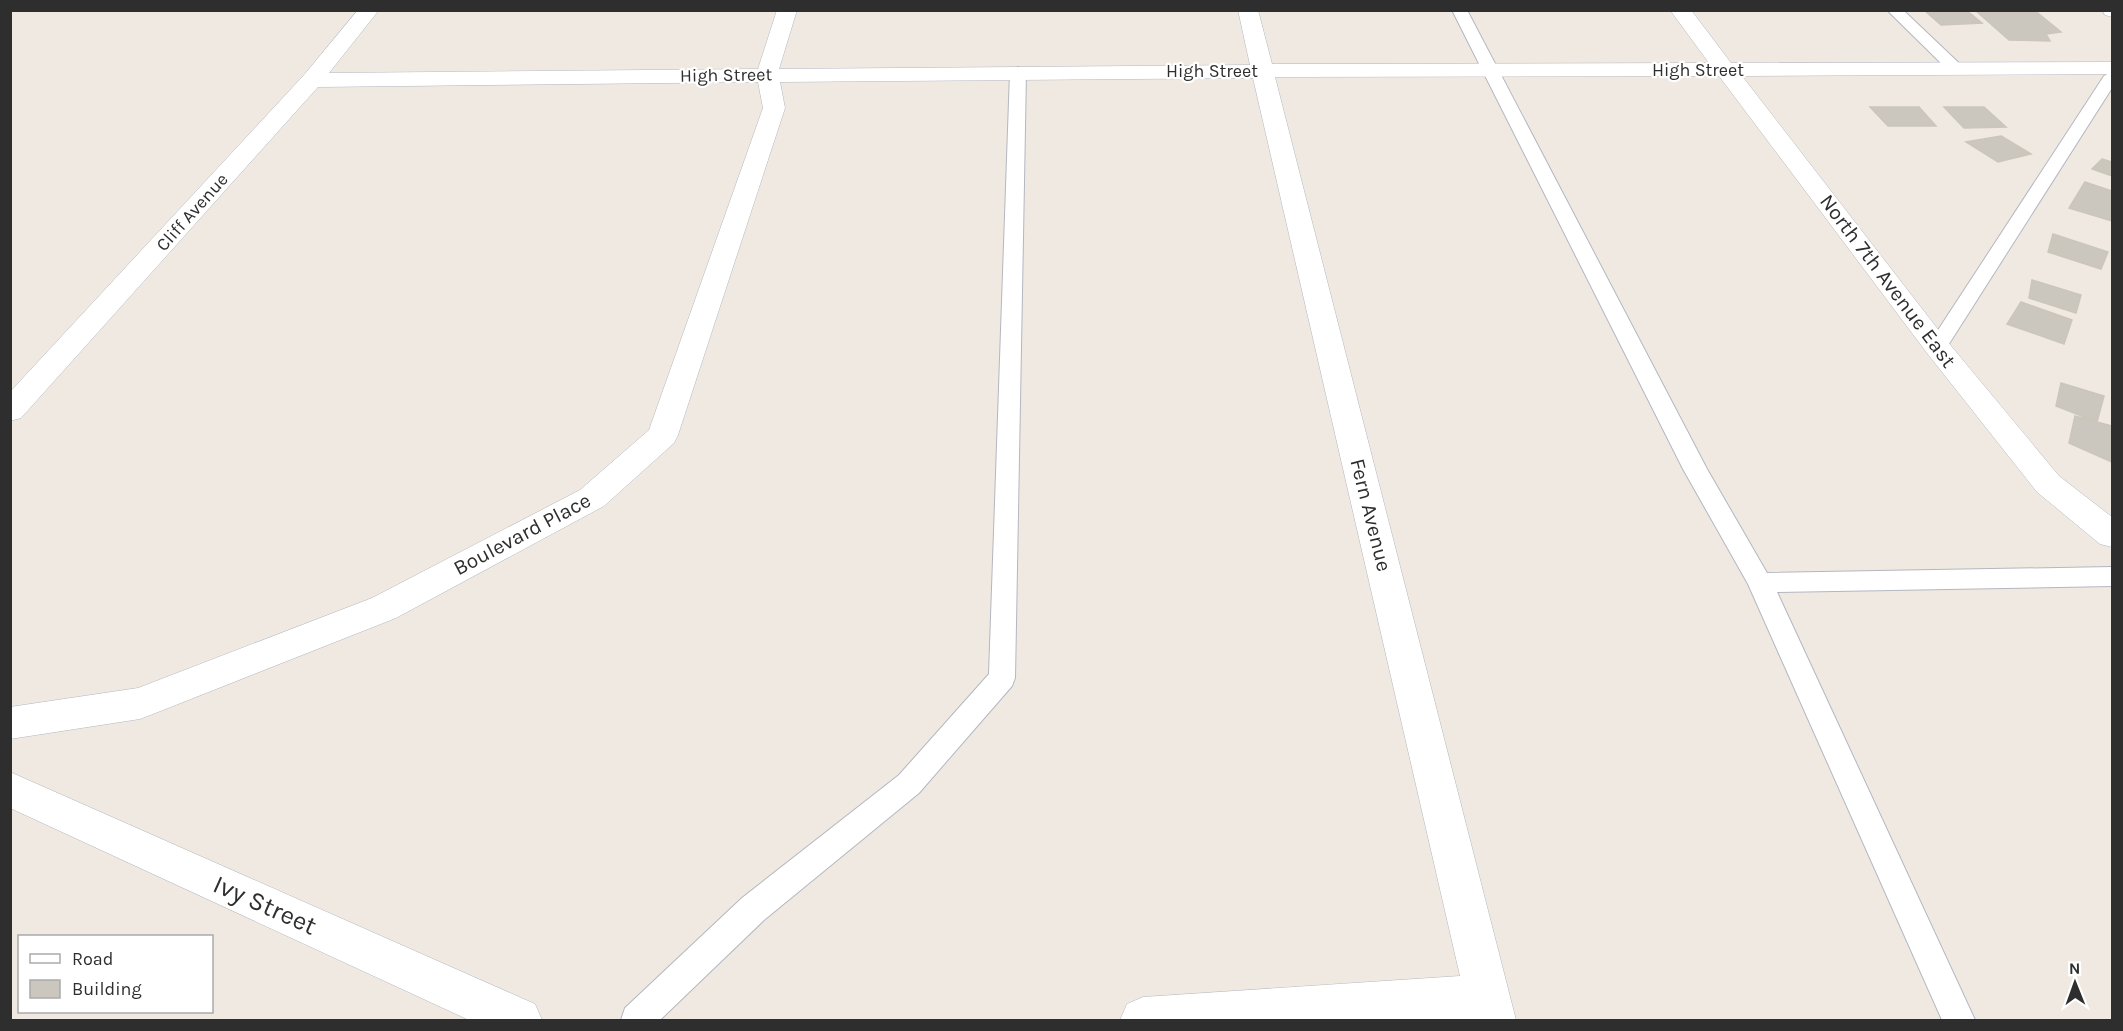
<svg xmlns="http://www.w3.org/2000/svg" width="2123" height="1031" font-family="Karla,sans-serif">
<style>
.building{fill:#cbc7bf;stroke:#cbc5ba;stroke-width:1.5}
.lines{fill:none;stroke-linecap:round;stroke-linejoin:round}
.lane-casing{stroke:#b4b7c1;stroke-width:2}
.street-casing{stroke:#b4b7c1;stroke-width:1}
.lane{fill:#fff;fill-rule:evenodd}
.street{fill:#fff;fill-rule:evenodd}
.labels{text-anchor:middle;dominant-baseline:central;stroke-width:4.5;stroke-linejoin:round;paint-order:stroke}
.far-street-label{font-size:18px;fill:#2e2e2e;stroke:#fff}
.street-label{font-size:21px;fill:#2e2e2e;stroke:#fff}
.near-street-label{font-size:26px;fill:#2e2e2e;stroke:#fff}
</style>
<rect width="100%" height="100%" fill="#efe9e1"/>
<path class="building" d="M1924 10H1966L1982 23 1941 25Z
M1975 10H2034L2061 32 2046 34 2050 41 2009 40Z
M1870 107H1919L1936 126H1888Z
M1944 107H1984L2006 127 1964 128Z
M2001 136 2031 154 1998 162 1966 142Z
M2102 159 2112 162V176L2092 169Z
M2085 182 2112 191V221L2069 208Z
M2053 234 2108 252 2101 269 2048 252Z
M2032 280 2081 295 2076 313 2029 298Z
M2021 302 2072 320 2064 344 2007 324Z
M2061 383 2104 396 2097 422 2056 406Z
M2075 416 2112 426V462L2069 443Z"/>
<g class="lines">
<defs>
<path id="lane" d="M1452 10H1467L1707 469 1767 573 2112 567V586L1777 592 1975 1020H1942L1748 584 1683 469Z
M1887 10H1903L1962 66 1964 69 1962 72H1950Z
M1018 67 1026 72 1015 678 1012 686 919 793 764 920 660 1020H621L625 1008 742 898 899 775 989 674 1010 72Z
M2112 71V88L1947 347 1944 352 1937 354 1930 352 1927 347 2104 76Z"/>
<path id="street" d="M358 10H379L329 73 758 69 777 10H797L779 69 1250 65 1238 10H1258L1272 64 1709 63 1670 10H1691L1731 63 2112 62V74L1742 76 1947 341 2059 476 2112 517V547L2100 544 2037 492 1927 353 1719 76 1275 77 1516 1020H1120L1127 1004 1143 997 1460 976 1253 78 780 82 785 108 678 435 674 443 604 506 396 618 153 714 140 719 10 739V707L138 688 372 598 580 490 649 430 763 108 758 82 318 87 21 418 10 421V392L304 75Z
M2102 10H2112V17L2105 15Z
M10 772 535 1004 542 1020H469L10 808Z"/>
</defs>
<use href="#lane" class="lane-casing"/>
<use href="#street" class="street-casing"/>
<use href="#lane" class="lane"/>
<use href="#street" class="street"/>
</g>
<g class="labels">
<g class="far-street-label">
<text x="1698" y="70">High Street</text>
<text x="1212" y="71">High Street</text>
<text transform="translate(726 75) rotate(-1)">High Street</text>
<text transform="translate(192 212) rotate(-48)">Cliff Avenue</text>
</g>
<g class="street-label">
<text transform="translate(1888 281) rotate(53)">North 7th Avenue East</text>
<text transform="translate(1371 515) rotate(76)">Fern Avenue</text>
<text transform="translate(522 534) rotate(-28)">Boulevard Place</text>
</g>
<g class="near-street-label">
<text transform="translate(265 905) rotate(24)">Ivy Street</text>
</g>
</g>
<rect width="2123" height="1031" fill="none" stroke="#2e2e2e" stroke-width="24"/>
<rect x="18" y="935" width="195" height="78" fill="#ffffff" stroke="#ababab" stroke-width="1.5"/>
<rect x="30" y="954" width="30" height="9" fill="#ffffff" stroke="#ababab" stroke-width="1.5"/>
<text x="72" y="965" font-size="18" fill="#2e2e2e">Road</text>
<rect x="30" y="980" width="30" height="18" fill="#cbc7bf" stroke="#ababab" stroke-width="1.5"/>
<text x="72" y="995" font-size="18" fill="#2e2e2e">Building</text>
<g transform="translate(2075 983) rotate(359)" stroke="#ffffff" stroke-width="4.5" paint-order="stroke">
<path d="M0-4.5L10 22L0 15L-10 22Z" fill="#2e2e2e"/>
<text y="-9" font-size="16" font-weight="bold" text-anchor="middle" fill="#2e2e2e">N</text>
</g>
</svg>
